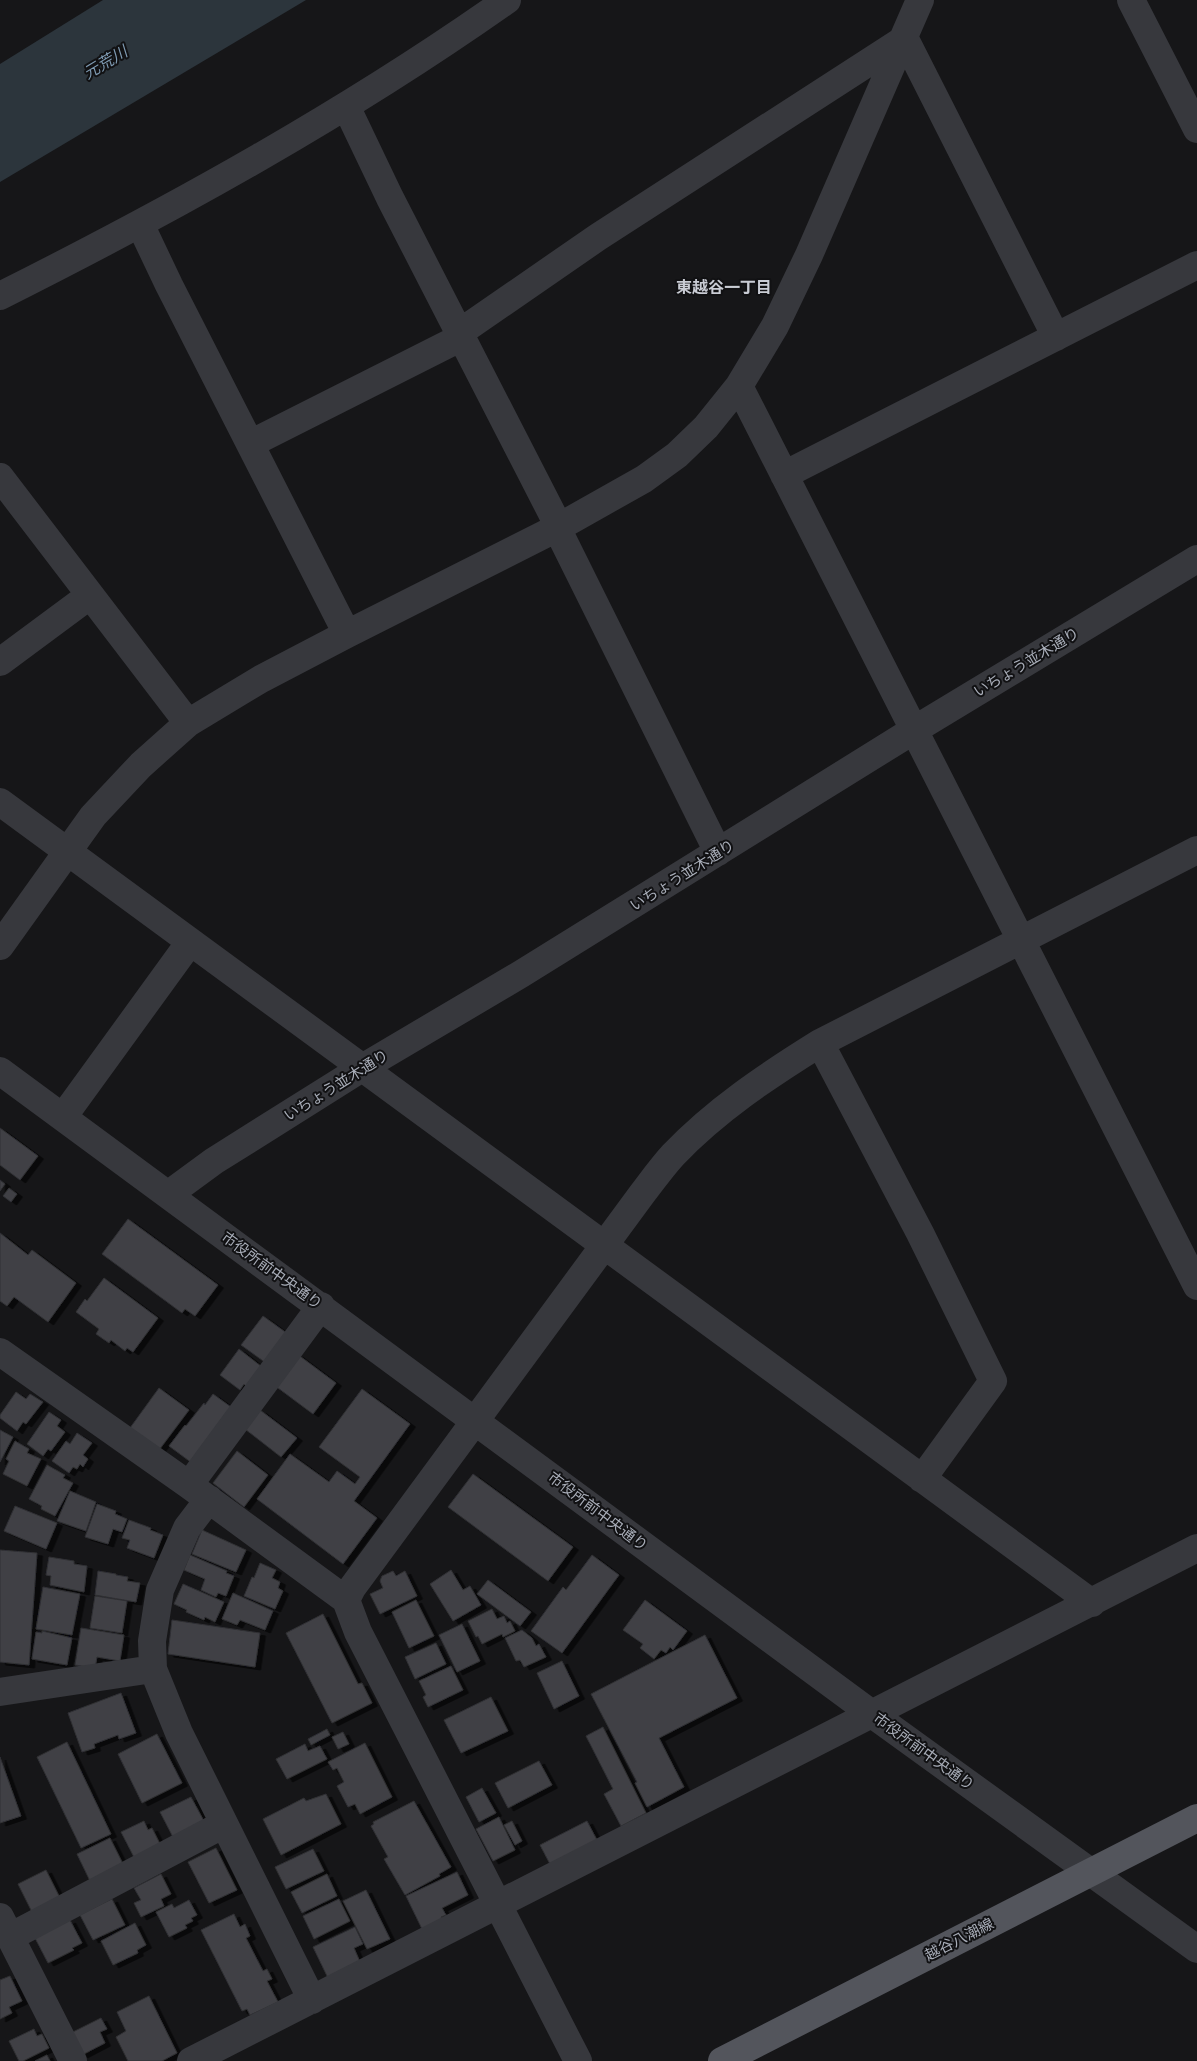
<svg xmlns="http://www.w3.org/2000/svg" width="1197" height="2061" font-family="Ubuntu,'Noto Sans JP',sans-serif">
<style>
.water{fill:#2c353c}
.building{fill:#404145;stroke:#303034;filter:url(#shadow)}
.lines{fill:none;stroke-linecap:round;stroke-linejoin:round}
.minor{stroke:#37383d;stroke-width:28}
.major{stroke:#53555c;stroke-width:28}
.labels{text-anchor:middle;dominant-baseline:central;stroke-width:4;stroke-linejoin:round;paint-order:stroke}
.street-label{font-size:15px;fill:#a8adb8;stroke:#111113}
.water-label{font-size:16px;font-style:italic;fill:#7f9bb3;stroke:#111113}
.neighbourhood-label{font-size:16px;font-weight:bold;fill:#c9ccd4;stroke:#111113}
</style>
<defs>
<filter id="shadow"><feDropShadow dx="5.5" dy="3" stdDeviation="0" flood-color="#0009"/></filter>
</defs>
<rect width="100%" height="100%" fill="#161618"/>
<path class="water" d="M103 0H306L0 182V64Z"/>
<path class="building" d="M0 1128 38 1156 20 1180 0 1165Z
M0 1180 5 1184 0 1191Z
M9 1188 17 1194 11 1202 3 1196Z
M128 1219 218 1285 195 1316 185 1309 182 1313 102 1254Z
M0 1233 28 1255 32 1250 76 1283 48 1322 14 1297 7 1306 0 1301Z
M104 1278 158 1318 133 1352 127 1348 125 1351 111 1340 109 1343 96 1334 99 1329 76 1312 85 1299 87 1301Z
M263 1316 288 1334 266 1363 241 1345Z
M239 1349 262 1367 247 1387 244 1384 240 1390 220 1375Z
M297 1354 336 1383 313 1414 274 1385Z
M159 1388 189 1410 159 1450 130 1428Z
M362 1389 410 1424 354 1501 377 1518 343 1564 257 1499 290 1454 329 1482 337 1471 355 1484 360 1477 319 1447Z
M16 1392 26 1399 30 1394 43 1402 26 1424 23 1422 17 1431 0 1418V1415Z
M213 1394 231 1407 192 1463 169 1446 185 1425 186 1426 204 1403 205 1405Z
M260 1410 297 1438 281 1457 245 1429Z
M49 1412 61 1420 57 1426 65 1432 51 1451 48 1449 43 1456 27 1444Z
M0 1430 13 1437 0 1462Z
M77 1433 92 1443 83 1455 88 1459 83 1467 80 1464 77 1469 73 1467 69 1473 52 1461 66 1441 70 1444Z
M15 1441 29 1449 27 1453 41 1459 27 1486 3 1474 9 1461 6 1459Z
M237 1451 268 1475 244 1507 213 1483Z
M47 1465 65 1475 63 1478 73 1483 55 1516 41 1509 42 1506 29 1499Z
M473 1474 573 1547 548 1581 448 1507Z
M70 1491 96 1502 86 1531 57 1521Z
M97 1504 116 1511 115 1514 127 1519 122 1532 113 1529 108 1544 85 1537Z
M15 1506 57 1523 46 1549 4 1531Z
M129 1520 151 1528 150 1530 163 1535 154 1558 127 1548 130 1540 122 1538Z
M202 1530 246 1550 236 1572 192 1554Z
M0 1550 37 1553 29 1665 0 1662Z
M190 1555 227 1571 226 1573 234 1576 226 1596 218 1593 216 1597 201 1590 205 1579 184 1570Z
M592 1555 619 1575 562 1653 531 1631 563 1587 566 1590Z
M49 1557 74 1561V1564L87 1566 84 1592 50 1585 51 1576 46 1575Z
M260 1563 276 1570 272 1578 280 1582 278 1588 283 1591 275 1609 244 1596 252 1577 254 1578Z
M451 1570 463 1590 470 1586 481 1605 453 1621 430 1584Z
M98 1571 116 1574V1575L128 1577 127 1581 140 1583 136 1602 95 1595Z
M393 1571 396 1576 405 1571 417 1596 380 1614 370 1594 383 1588 380 1581 382 1576Z
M488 1580 531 1612 520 1626 477 1594Z
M183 1584 224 1602 215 1622 205 1617 204 1620 186 1612 187 1610 174 1604Z
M43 1587 80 1594 72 1635 36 1629Z
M233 1593 273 1611 265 1630 240 1620 237 1625 222 1619Z
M95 1596 127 1601 122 1633 90 1628Z
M416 1600 434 1636 409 1648 392 1612Z
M645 1600 687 1631 673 1650 670 1647 666 1653 661 1650 654 1659 640 1648 643 1644 623 1630Z
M492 1609 497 1619 504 1616 507 1623 510 1621 515 1631 503 1637 502 1634 482 1644 478 1636 476 1637 468 1621Z
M323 1614 358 1684 362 1683 372 1703 332 1723 286 1633Z
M172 1620 260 1633 255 1667 168 1654Z
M462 1624 480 1661 457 1672 439 1635Z
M81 1628 124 1635 120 1661 97 1657 95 1668 75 1665Z
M522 1630 532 1638 536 1646 539 1644 546 1657 524 1667 520 1660 516 1661 505 1638Z
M42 1631 72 1638 67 1665 32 1659 36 1632 42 1633Z
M705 1635 737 1698 659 1738 684 1787 647 1807 635 1783 637 1782 591 1694Z
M436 1643 446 1664 415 1679 405 1657Z
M562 1661 579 1696 554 1709 537 1673Z
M451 1666 463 1690 428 1707 423 1697 426 1695 419 1681Z
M121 1693 136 1733 119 1739 118 1735 94 1744 95 1748 82 1752 68 1713Z
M491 1697 508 1731 461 1753 444 1720Z
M603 1727 646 1813 621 1826 604 1794 613 1789 586 1736Z
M327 1729 330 1735 311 1745 308 1739Z
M343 1732 349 1744 338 1749 332 1737Z
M157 1734 182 1783 142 1803 118 1754Z
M67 1742 111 1834 81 1848 37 1757Z
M365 1743 392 1797 360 1814 355 1804 348 1807 337 1786 344 1782 337 1768 333 1770 328 1762Z
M305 1744 308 1751 320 1746 327 1759 287 1779 276 1759Z
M0 1757 21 1816 0 1823Z
M539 1761 552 1785 508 1808 495 1783Z
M482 1788 496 1813 479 1822 466 1797Z
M326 1794 341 1824 281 1855 263 1819 304 1798 306 1801Z
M191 1797 205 1823 174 1839 160 1812Z
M414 1801 451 1867 439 1874 440 1876 405 1895 384 1859 388 1857 371 1826 374 1824 373 1822Z
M499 1817 515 1850 493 1861 476 1829Z
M144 1821 148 1830 152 1828 162 1848 136 1861 121 1832Z
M512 1821 522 1841 515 1845 504 1825Z
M587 1821 598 1842 551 1866 540 1845Z
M110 1838 124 1866 91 1883 77 1854Z
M216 1848 237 1890 209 1903 188 1862Z
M313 1849 324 1871 286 1889 275 1867Z
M46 1870 62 1902 34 1916 18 1884Z
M457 1872 468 1895 442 1908 446 1915 441 1917 443 1921 423 1931 406 1896Z
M161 1874 171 1894 161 1899 164 1906 141 1917 134 1903 141 1900 134 1888Z
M327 1874 337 1896 302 1913 291 1892Z
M366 1890 390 1939 367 1949 343 1901Z
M112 1899 125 1925 93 1940 80 1915Z
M339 1899 350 1921 314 1939 303 1916Z
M189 1900 197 1915 191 1918 193 1921 185 1925 187 1928 169 1937 156 1912 172 1904 174 1908Z
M234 1914 240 1927 245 1924 250 1936 246 1938 263 1971 267 1969 272 1979 267 1981 278 2002 250 2015 247 2009 242 2011 201 1930Z
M70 1920 82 1943 72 1948 74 1950 48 1963 35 1938Z
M135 1923 146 1945 137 1950 138 1953 113 1965 101 1941Z
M355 1927 363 1944 354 1948 360 1962 328 1978 313 1947Z
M10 1976 22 2001 9 2007 12 2013 0 2019V1980Z
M149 1996 177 2053 162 2061H128L116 2037 126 2031 117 2012Z
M101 2018 107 2029 100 2032 105 2043 82 2055 71 2033Z
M34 2029 37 2036 42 2034 49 2048 23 2061H19L9 2041Z
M47 2055 50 2061H35Z"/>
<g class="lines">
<path class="minor" d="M1131 0 1197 129
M904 37 1056 337
M346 106 390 198 559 527
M140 224 169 285 347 634
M0 296C175 208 347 113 507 0
M459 333 598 237 903 40
M739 386 1197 1286
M250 444 462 337
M784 475 1197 265
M0 477 188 723
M557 528 718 852
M0 662 89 596
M0 802 1092 1603
M0 946 93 816 141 765 188 723 261 679 347 634 557 528 644 479 677 455 706 427 739 386 775 326 809 255 920 0
M820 1043 920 1233 993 1381 922 1479
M0 1071 872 1714 1197 1949
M63 1117 190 942
M169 1194 214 1161 362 1068 521 974 914 730 1197 559
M0 1352 189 1485 346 1600
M189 1485 321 1306
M209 1499 187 1528 160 1590 152 1641 153 1669 179 1733 312 2000
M0 1692 153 1669
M0 1917 73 2061
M10 1937 224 1824
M191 2061 1197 1548
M578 2061 358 1632 346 1600 352 1588 642 1194C652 1181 662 1167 673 1155 716 1110 767 1076 820 1043L1197 850"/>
<path class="major" d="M722 2061 1197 1818"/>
</g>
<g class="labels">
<g class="street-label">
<text transform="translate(1026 662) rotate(-31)">いちょう並木通り</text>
<text transform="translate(682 875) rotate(-32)">いちょう並木通り</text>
<text transform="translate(336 1085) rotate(-32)">いちょう並木通り</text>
<text transform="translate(272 1270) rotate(36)">市役所前中央通り</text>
<text transform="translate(598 1511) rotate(37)">市役所前中央通り</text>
<text transform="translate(924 1751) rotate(36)">市役所前中央通り</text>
<text transform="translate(959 1939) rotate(-27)">越谷八潮線</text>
</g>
<g class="water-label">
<text transform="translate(105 62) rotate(-31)">元荒川</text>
</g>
<g class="neighbourhood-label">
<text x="724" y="287">東越谷一丁目</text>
</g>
</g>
</svg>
